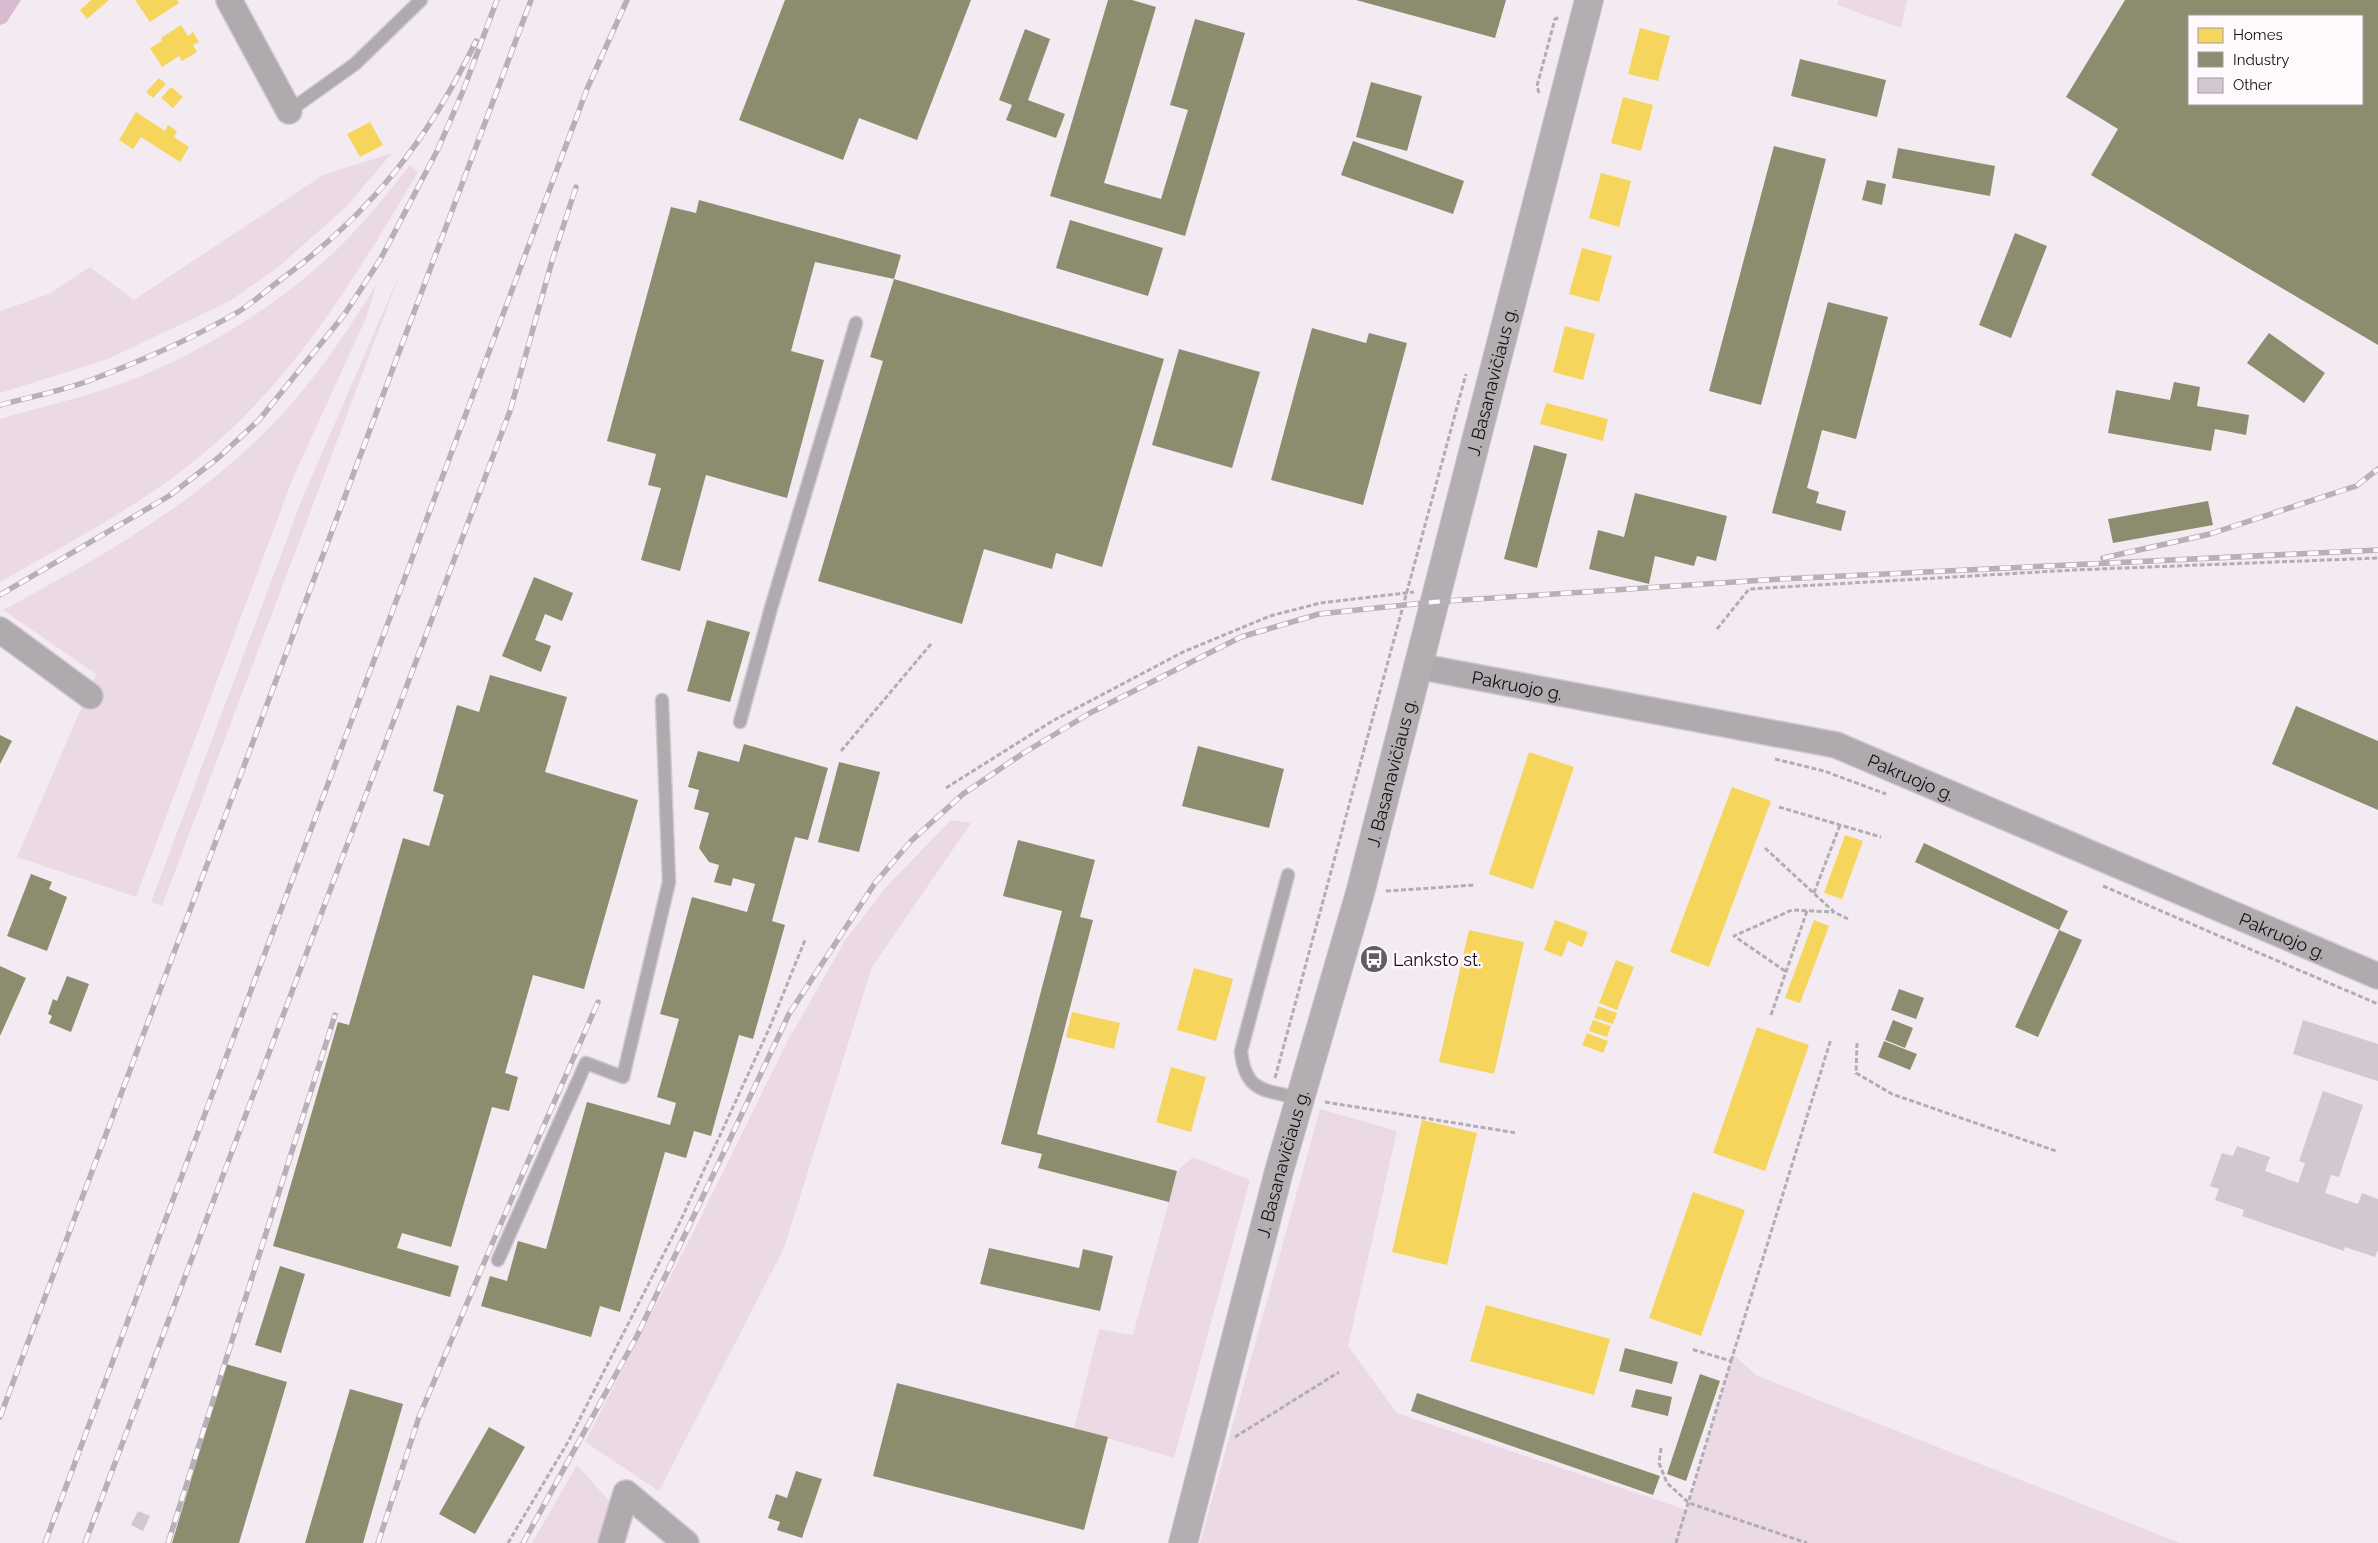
<svg xmlns="http://www.w3.org/2000/svg" width="2378" height="1543" font-family="Raleway,sans-serif">
<style>
.green{fill:#ebd9e6}
.water{fill:#d7b9d0}
.homes{fill:#f6d55c}
.industry{fill:#8c8c6e;fill-rule:evenodd}
.building{fill:#d1c9cf}
.lines{fill:none;stroke-linecap:round;stroke-linejoin:round}
.service-casing{stroke:#cfc8cd;stroke-width:15}
.minor-casing{stroke:#cfc8cd;stroke-width:28}
.primary-casing{stroke:#cfc8cd;stroke-width:30}
.path{stroke:#b2adb1;stroke-width:3;stroke-dasharray:5 2.5;stroke-linecap:butt}
.service{stroke:#afaaae;stroke-width:12}
.minor{stroke:#afaaae;stroke-width:25}
.primary{stroke:#b3aeb1;stroke-width:28}
.rail-casing{stroke:#b8b0b6;stroke-width:5.5}
.rail{stroke:#fff8fd;stroke-width:4;stroke-dasharray:11;stroke-linecap:butt}
.labels{text-anchor:middle;dominant-baseline:central;stroke-width:5;stroke-linejoin:round;paint-order:stroke}
.street-label{font-size:18px;fill:#130e12;stroke:#fff8fd}
.poi-label{font-size:18px;fill:#130e12;stroke:#fff8fd;text-anchor:start}
</style>
<rect width="100%" height="100%" fill="#f4ebf2"/>
<path class="green" d="M1839 0H1907L1901 28 1837 5Z
M392 153 346 207 277 268 230 301 108 359 0 393V311L49 294 90 267 134 300 323 175Z
M410 165 418 172C358 273 297 376 204 453 142 505 70 542 0 582V419C34 409 69 401 102 390 182 365 275 309 335 251 363 225 386 195 410 165Z
M401 271 162 906 151 902 302 499Z
M377 283 366 318 293 478 136 897 17 857 96 674 3 610C96 560 188 508 263 434 308 390 345 336 377 283Z
M951 820 971 823 872 967 784 1248 659 1491 585 1442 695 1229 788 1040 846 939 886 887Z
M1320 1109 1397 1131 1348 1346 1397 1413 1687 1510 1733 1354 1756 1375 2180 1543H1200Z
M1193 1157 1250 1180 1174 1458 1074 1428 1099 1329 1133 1335 1177 1171Z
M577 1465 614 1506 603 1543H532Z"/>
<path class="water" d="M0 0H21L6 23 0 25Z"/>
<path class="homes" d="M91 0H109L87 19 80 10Z
M135 0H177L179 3 150 22Z
M181 25 188 36 193 32 199 42 193 45 197 52 182 61 179 56 162 67 150 48 162 41 161 38Z
M1640 28 1670 36 1658 81 1628 74Z
M159 78 166 84 153 98 146 92Z
M171 87 183 97 173 108 161 98Z
M1623 97 1653 105 1641 151 1611 143Z
M136 112 165 131 168 125 177 131 174 137 189 147 180 162 141 137 133 149 119 140Z
M370 122 383 145 360 157 347 134Z
M1601 173 1631 181 1619 227 1589 218Z
M1582 248 1612 256 1599 302 1569 294Z
M1565 326 1595 334 1583 380 1553 372Z
M1546 403 1608 419 1603 441 1540 424Z
M1529 752 1574 767 1533 889 1489 874Z
M1732 787 1771 801 1709 967 1670 952Z
M1845 835 1863 841 1842 899 1824 893Z
M1555 920 1588 932 1582 947 1568 941 1562 957 1544 950Z
M1814 920 1829 926 1800 1003 1785 998Z
M1469 930 1524 942 1494 1074 1439 1062Z
M1616 960 1634 967 1617 1010 1599 1003Z
M1194 968 1233 979 1216 1041 1177 1030Z
M1598 1006 1617 1013 1613 1024 1594 1018Z
M1072 1012 1120 1023 1114 1049 1066 1037Z
M1593 1020 1611 1026 1607 1037 1589 1031Z
M1757 1027 1809 1045 1765 1171 1713 1153Z
M1587 1033 1608 1041 1603 1053 1582 1045Z
M1171 1067 1206 1077 1191 1132 1156 1122Z
M1422 1120 1477 1133 1447 1265 1392 1252Z
M1693 1192 1745 1210 1701 1336 1649 1318Z
M1486 1305 1610 1339 1594 1395 1470 1361Z"/>
<path class="industry" d="M785 0H971L917 140 859 118 843 160 739 120Z
M1108 0H1132L1156 7 1104 183 1161 199 1188 110 1170 105 1195 19 1245 33 1185 236 1050 196Z
M1356 0H1506L1495 38Z
M2125 0H2378V345L2091 175 2118 129 2066 97ZM2189 16H2362V104H2189Z
M1025 29 1050 39 1028 100 1065 114 1056 138 1006 120 1012 105 999 100Z
M1800 59 1886 80 1877 117 1791 96Z
M1371 82 1422 96 1407 151 1356 137Z
M1353 141 1464 181 1453 214 1341 175Z
M1774 146 1826 159 1761 405 1709 391Z
M1898 148 1995 166 1990 196 1892 178Z
M1867 180 1886 184 1882 205 1862 200Z
M699 200 901 255 894 279 815 262 791 351 824 360 787 498 706 475 680 571 641 560 661 488 648 485 656 454 607 441 671 207 696 213Z
M1070 220 1163 248 1148 296 1056 268Z
M2015 233 2047 246 2011 338 1979 325Z
M894 279 1164 359 1102 567 1056 553 1052 569 984 549 962 624 818 581 883 361 870 357Z
M1828 302 1888 317 1856 439 1822 430 1807 488 1819 492 1816 503 1846 511 1841 531 1772 513Z
M1312 328 1366 343 1369 333 1407 343 1363 505 1271 480Z
M2269 333 2325 373 2304 403 2247 363Z
M1179 349 1260 372 1232 468 1152 445Z
M2174 382 2200 387 2197 406 2249 415 2246 435 2215 429 2211 451 2108 433 2116 390 2170 400Z
M1534 445 1567 454 1537 568 1504 559Z
M1635 493 1727 516 1716 561 1697 556 1694 566 1655 556 1649 584 1589 569 1598 530 1624 537Z
M2208 501 2213 525 2113 543 2108 519Z
M534 577 573 593 562 621 545 614 535 640 551 646 541 672 502 656Z
M707 620 750 632 730 702 687 691Z
M490 675 567 697 545 772 638 800 584 989 533 975 505 1073 518 1077 509 1111 492 1107 451 1247 402 1233 397 1248 459 1266 450 1297 273 1246 338 1022 349 1025 403 838 429 846 444 795 433 791 457 705 479 712Z
M2296 706 2378 741V810L2272 764Z
M0 735 12 741 0 764Z
M744 744 828 768 808 840 795 837 772 921 785 925 753 1039 739 1035 711 1136 694 1131 686 1158 665 1152 620 1312 600 1306 591 1337 481 1306 490 1276 507 1281 518 1241 546 1249 587 1102 670 1125 676 1103 657 1097 679 1019 660 1014 692 897 747 912 755 884 733 878 731 886 714 882 719 865 709 862 699 848 709 813 694 809 699 790 688 787 698 751 739 762Z
M1198 746 1284 769 1269 828 1182 806Z
M839 762 880 772 859 852 818 842Z
M1018 840 1095 860 1080 917 1093 920 1037 1134 1177 1171 1169 1202 1038 1168 1042 1154 1001 1144 1062 911 1003 896Z
M1924 843 2068 911 2059 930 1915 862Z
M31 874 52 882 49 889 67 897 47 951 7 936Z
M2059 930 2082 940 2038 1037 2015 1027Z
M0 966 26 978 0 1036Z
M67 976 89 984 71 1032 49 1023 52 1016 48 1014 53 999 57 1001Z
M1899 989 1924 998 1916 1019 1891 1010Z
M1893 1020 1913 1028 1905 1048 1885 1040Z
M1884 1041 1917 1054 1910 1070 1878 1057Z
M989 1248 1079 1268 1083 1249 1113 1256 1100 1311 980 1284Z
M280 1266 305 1274 281 1353 255 1345Z
M1625 1348 1678 1362 1672 1384 1619 1371Z
M226 1364 287 1382 239 1543H172Z
M1700 1374 1720 1381 1686 1481 1667 1474Z
M897 1383 1108 1437 1084 1530 873 1476Z
M350 1389 403 1404 363 1543H305Z
M1636 1389 1672 1397 1668 1416 1631 1407Z
M1417 1393 1660 1476 1653 1495 1411 1411Z
M489 1427 525 1447 475 1534 439 1514Z
M796 1471 822 1479 802 1538 777 1530 780 1522 768 1518 776 1494 787 1498Z"/>
<path class="building" d="M2303 1020 2378 1044V1081L2293 1054Z
M2323 1091 2363 1105 2339 1177 2331 1175 2325 1193 2358 1204 2362 1193 2378 1199V1250L2375 1257 2345 1247 2344 1251 2242 1216 2244 1210 2215 1200 2219 1189 2210 1186 2222 1153 2233 1156 2237 1146 2270 1157 2265 1171 2298 1183 2305 1163 2299 1161Z
M138 1511 150 1516 143 1531 131 1525Z"/>
<g class="lines">
<defs>
<path id="service" d="M289 111 355 64 421 0
M740 722 771 608 856 323
M1288 875 1241 1051C1245 1092 1264 1090 1299 1098
M498 1260 586 1063 623 1077 669 882 662 700"/>
<g id="minor">
<path d="M229 0 289 111"/>
<path d="M0 630 90 696"/>
<path id="s1" d="M1417 666 1836 745 2378 976"/>
<path d="M611 1543 626 1493 686 1543"/>
</g>
<g id="primary">
<path id="s2" d="M1183 1543 1279 1171 1360 893 1589 0"/>
</g>
</defs>
<use href="#service" class="service-casing"/>
<use href="#minor" class="minor-casing"/>
<use href="#primary" class="primary-casing"/>
<path class="path" d="M1539 93 1537 86 1555 19 1560 17
M1717 629 1749 589 2073 570 2378 558
M841 751 931 644
M1775 759 1824 771 1886 794
M946 788 1054 720 1183 652 1270 616 1320 603 1414 592
M1779 807 1881 837
M1765 848 1834 912 1848 919
M2103 886 2378 1004
M1386 891 1475 885
M1814 893 1840 825
M1785 971 1734 936 1792 910 1834 912
M1771 1015 1807 911
M1857 1043 1856 1073 1892 1094 2056 1151
M1275 1078 1466 374
M1325 1102 1517 1133
M1731 1361 1831 1039
M1235 1437 1339 1372
M1661 1448 1659 1463 1667 1483 1689 1503 1807 1543
M508 1543 568 1442 679 1224 769 1029 805 940
M1676 1543 1731 1361 1691 1349"/>
<use href="#service" class="service"/>
<use href="#minor" class="minor"/>
<use href="#primary" class="primary"/>
<defs>
<path id="rail" d="M0 405C30 397 62 391 91 380 141 361 192 339 238 312 254 302 268 289 283 278 372 212 428 140 476 41
M2103 558 2210 534 2356 486 2378 469
M0 595 169 496 218 458 259 420 344 315 380 260 438 149 463 91 497 0
M0 1417 531 0
M45 1543 587 89 627 0
M85 1543 510 411 552 261 576 187
M168 1543 335 1015
M378 1543 419 1417 492 1244 598 1002
M523 1543 637 1336 789 1014 875 883 911 841 963 794 1022 754 1090 713 1241 637 1319 614 1433 602 1781 579 2378 550"/>
</defs>
<use href="#rail" class="rail-casing"/>
<use href="#rail" class="rail"/>
</g>
<defs>
<symbol id="bus-disc" viewBox="-11 -11 22 22"><circle r="9.5" fill="#625b60" stroke="#fff8fd"/><path d="M-5-6H5V4H4V6H2V4H-2V6H-4V4H-5ZM-3.5-4V0h7V-4ZM-3.5 1.2v1.5H-2V1.2ZM2 1.2v1.5H3.5V1.2Z" fill="#fff"/></symbol>
</defs>
<g fill-rule="evenodd">
<use href="#bus-disc" x="1358" y="943" width="32" height="32"/>
</g>
<g class="labels">
<g class="street-label">
<text stroke="none"><textPath href="#s2" startOffset="1202">J. Basanavičiaus g.</textPath></text>
<text stroke="none"><textPath href="#s1" startOffset="102">Pakruojo g.</textPath></text>
<text stroke="none"><textPath href="#s2" startOffset="798">J. Basanavičiaus g.</textPath></text>
<text stroke="none"><textPath href="#s1" startOffset="508">Pakruojo g.</textPath></text>
<text stroke="none"><textPath href="#s1" startOffset="912">Pakruojo g.</textPath></text>
<text stroke="none"><textPath href="#s2" startOffset="392">J. Basanavičiaus g.</textPath></text>
</g>
<g class="poi-label">
<text x="1393" y="959">Lanksto st.</text>
</g>
</g>
<rect x="2188" y="15" width="175" height="90" fill="#fff8fd" stroke="#a19a9f"/>
<rect x="2198" y="28" width="25" height="15" fill="#f6d55c" stroke="#a19a9f"/>
<text x="2233" y="40" font-size="15" fill="#130e12">Homes</text>
<rect x="2198" y="52" width="25" height="15" fill="#8c8c6e" stroke="#a19a9f"/>
<text x="2233" y="65" font-size="15" fill="#130e12">Industry</text>
<rect x="2198" y="78" width="25" height="15" fill="#d1c9cf" stroke="#a19a9f"/>
<text x="2233" y="90" font-size="15" fill="#130e12">Other</text>
</svg>
